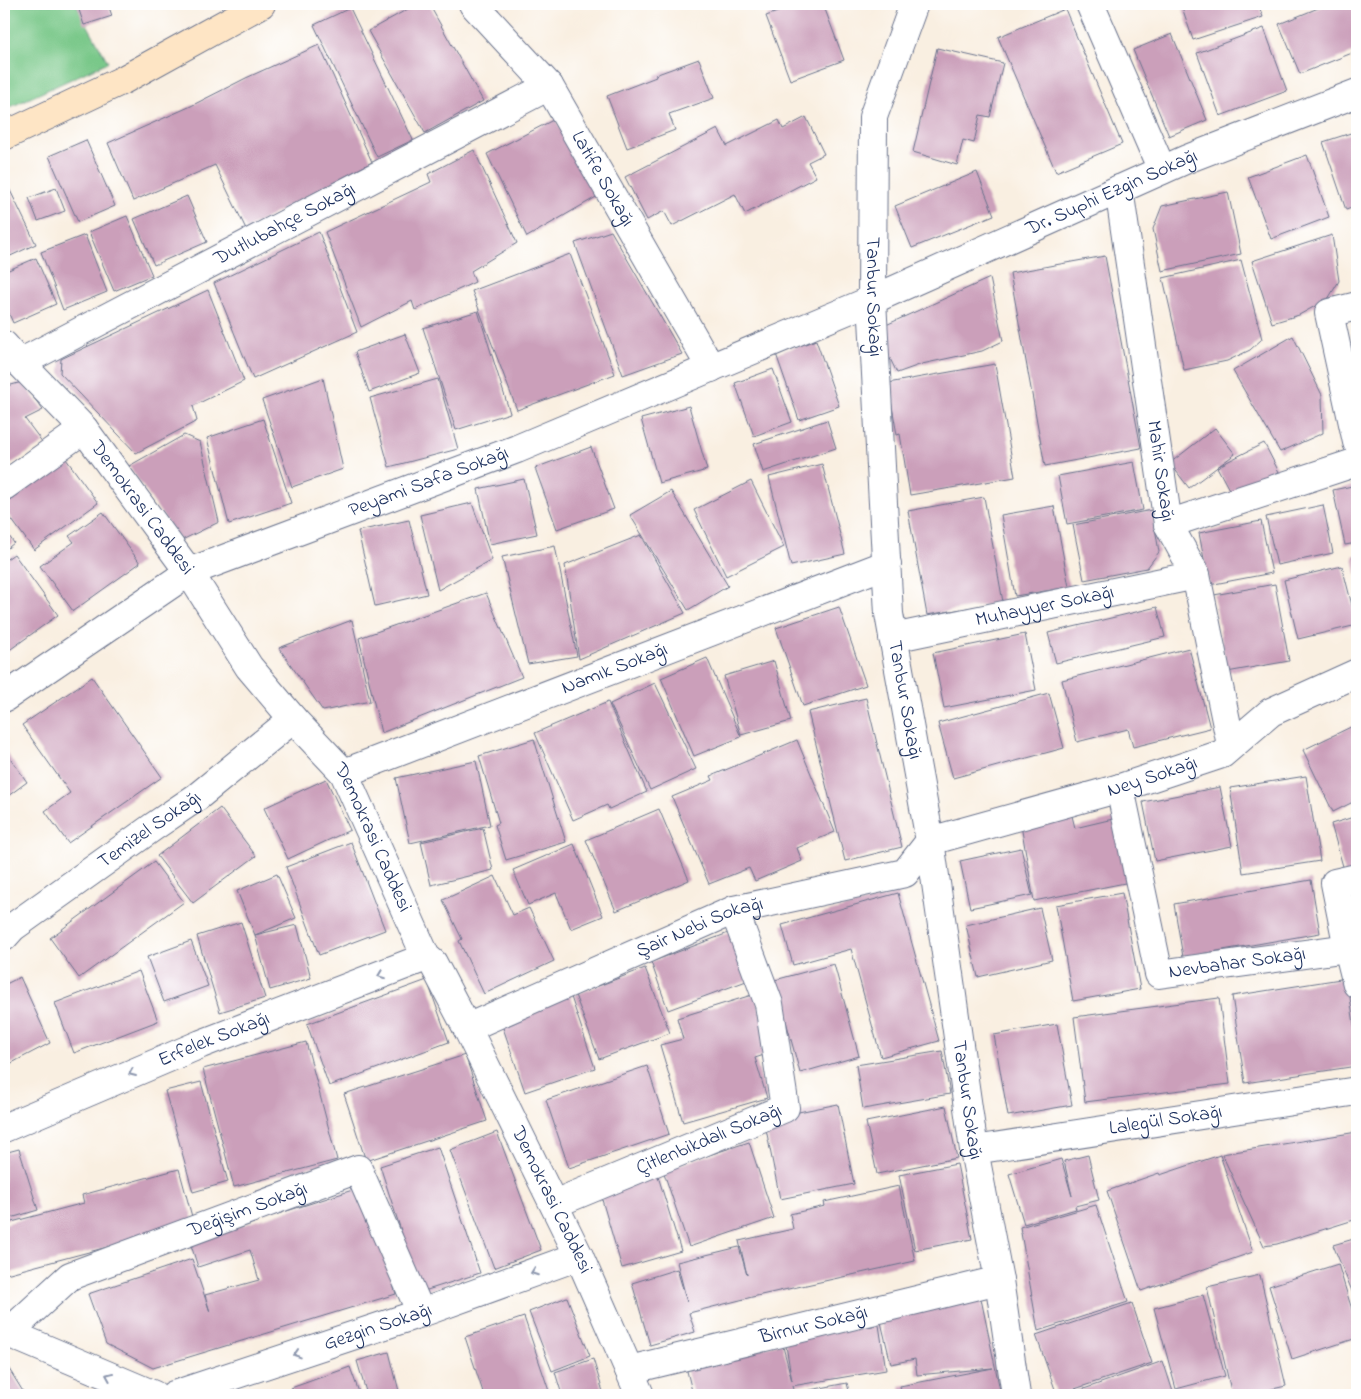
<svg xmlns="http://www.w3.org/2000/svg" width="1361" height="1399" font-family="'Indie Flower',sans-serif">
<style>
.green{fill:#79c889;stroke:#4a7c74}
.building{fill:#cb9fba}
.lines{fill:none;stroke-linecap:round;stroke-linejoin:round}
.street-casing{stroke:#69728c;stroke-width:30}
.secondary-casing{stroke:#69728c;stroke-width:30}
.street{stroke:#fff;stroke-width:28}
.secondary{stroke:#fee5c5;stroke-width:28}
.oneway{stroke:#8d97ae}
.labels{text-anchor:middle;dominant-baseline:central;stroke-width:4;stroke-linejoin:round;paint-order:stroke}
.street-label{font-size:20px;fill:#1b2f5e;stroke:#fff}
</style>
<rect width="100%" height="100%" fill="#fff"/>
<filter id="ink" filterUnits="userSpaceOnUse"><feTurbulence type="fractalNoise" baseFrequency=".02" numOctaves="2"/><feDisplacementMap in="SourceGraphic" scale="10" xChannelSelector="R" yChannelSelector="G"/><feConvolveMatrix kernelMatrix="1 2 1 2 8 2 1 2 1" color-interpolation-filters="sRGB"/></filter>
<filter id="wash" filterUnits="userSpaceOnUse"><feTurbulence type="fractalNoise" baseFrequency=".0096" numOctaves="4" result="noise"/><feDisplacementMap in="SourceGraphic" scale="20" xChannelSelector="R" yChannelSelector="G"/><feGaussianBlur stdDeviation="1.12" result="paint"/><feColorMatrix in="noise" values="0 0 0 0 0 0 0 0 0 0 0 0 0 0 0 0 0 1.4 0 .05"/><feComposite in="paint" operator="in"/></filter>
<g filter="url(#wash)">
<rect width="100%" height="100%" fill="#f9efe1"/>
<path class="green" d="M4 4H76L108 62 4 110Z"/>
<g id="blocks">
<path class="building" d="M77 4H108L112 16 84 25Z
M417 4H429L483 101 425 133 368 31Z
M800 4H823L844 60 790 80 766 16Z
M1181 4H1258L1263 17 1193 40Z
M1328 4H1352L1357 17V51L1300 74 1279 24Z
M350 8 413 140 377 157 314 25Z
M1065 9 1122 144 1056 172 998 37Z
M1264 28 1287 91 1220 116 1197 53Z
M1172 34 1207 120 1169 136 1133 50Z
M319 45 372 162 246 229 215 165 133 201 108 143 189 107 246 78Z
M937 48 1003 63 990 117 980 115 974 143 963 140 957 165 913 152Z
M699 59 714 98 669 114 675 130 627 148 607 96 656 77 655 75Z
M806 117 824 154 808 162 816 177 745 214 735 194 672 226 664 211 647 220 625 177 718 129 727 146 779 120 783 129Z
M555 119 598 196 527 237 487 154Z
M1357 131V206L1346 210 1323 142Z
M86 140 115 206 78 222 49 156Z
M474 150 517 243 471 271 475 282 415 310 412 301 361 327 325 232 431 182 428 174Z
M1307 155 1329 217 1271 239 1248 177Z
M977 172 994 215 912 248 895 206Z
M6 182 36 244 4 259V183Z
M56 188 65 211 38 221 29 198Z
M1228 192 1241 254 1162 271 1153 229 1162 206Z
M187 196 207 242 154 265 134 219Z
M127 216 152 275 114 291 89 232Z
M611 231 682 354 623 375 575 243Z
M319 232 357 332 253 379 214 283Z
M85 235 107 292 63 310 41 252Z
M1332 235 1339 281 1328 299 1299 315 1272 323 1252 261Z
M570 254 615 374 517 410 472 291Z
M1105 256 1141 448 1045 466 1010 273Z
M36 258 56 304 13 323 4 302V272Z
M1241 260 1262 339 1250 350 1227 361 1184 370 1163 278Z
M990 278 1003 341 982 351 922 364 897 373 883 344 886 325Z
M208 290 244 381 193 406 197 421 136 453 60 373 61 359Z
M478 311 510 413 456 430 423 328Z
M405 334 420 373 369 392 355 352Z
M1293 336 1322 395 1323 433 1280 452 1233 371Z
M816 340 839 406 799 420 776 354Z
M995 364 1015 477 910 495 900 434 897 435 888 383Z
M773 369 792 422 754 436 735 383Z
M323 378 343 469 292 487 262 400Z
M438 379 458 449 389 467 370 398Z
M22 382 43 410 25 419 43 443 4 468V387Z
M689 406 707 470 659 483 641 419Z
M263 419 291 503 229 524 207 438Z
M827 420 836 448 763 472 754 444Z
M1215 428 1235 454 1189 488 1170 463Z
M184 435 200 442 219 522 180 541 129 466Z
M1264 443 1279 472 1232 495 1217 467Z
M591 447 614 509 557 529 535 468Z
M66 459 98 503 34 550 4 509V504Z
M1134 462 1143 510 1067 524 1058 476Z
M822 464 845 554 791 566 769 477Z
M524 479 537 534 490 544 478 489Z
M751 481 784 547 726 576 694 510Z
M1357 485V543L1345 545 1333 490Z
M671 491 728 586 688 610 630 515Z
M984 497 1003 602 927 615 908 511Z
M472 503 492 560 438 590 420 515Z
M1323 505 1333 553 1277 565 1266 517Z
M1054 506 1069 587 1015 596 1001 515Z
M1152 510 1159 552 1147 568 1084 580 1073 525Z
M103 512 140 563 73 611 40 566 74 542 69 536Z
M409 520 427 594 375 606 358 531Z
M1261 521 1272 573 1209 585 1199 533Z
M4 529 14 543 4 551Z
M641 535 685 613 579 659 565 565Z
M555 546 577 656 528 664 502 557Z
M14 554 58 615 4 654V561Z
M1357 555V574H1356L1353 556Z
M1342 566 1357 625 1298 639 1284 580Z
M1275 584 1289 661 1227 672 1214 595Z
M486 593 522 677 381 733 359 638Z
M839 607 866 685 803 706 776 628Z
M1157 607 1165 637 1056 663 1048 633Z
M352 620 370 701 323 711 279 648Z
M1025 634 1036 690 944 708 933 653Z
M1189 648 1210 728 1133 747 1128 729 1077 742 1062 680Z
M707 658 741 737 694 756 661 678Z
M774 661 791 721 741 735 724 676Z
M92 677 162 777 68 843 45 811 70 793 22 725Z
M655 683 696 769 650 790 610 704Z
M1049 693 1064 748 953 778 938 723Z
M866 698 902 847 845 861 808 712Z
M608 702 647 792 609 809 607 805 573 820 535 733Z
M1357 724V800L1333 812 1303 750Z
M534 739 566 842 506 860 495 825 499 823 479 756Z
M797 740 835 832 797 848 802 861 755 881 749 868 709 884 672 797 713 780 711 776Z
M4 749 27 782 4 799Z
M476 761 490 825 410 843 396 778Z
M1306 776 1320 861 1243 873 1230 788Z
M326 779 350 830 288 859 264 808Z
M1220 787 1232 846 1155 861 1143 802Z
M220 808 256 856 193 903 157 856Z
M659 809 689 880 616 911 586 840Z
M1072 816 1075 828 1117 818 1130 882 1034 901 1021 825Z
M1357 816V873L1346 877 1331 824Z
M483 828 493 870 431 885 421 842Z
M351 842 385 930 319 955 286 867Z
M574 844 603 916 571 929 556 893 528 905 513 870Z
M1021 848 1032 895 970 908 960 861Z
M154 862 184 902 79 978 50 938Z
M277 874 296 918 255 935 297 925 311 978 270 990 255 935 237 891Z
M495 876 513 915 529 908 554 961 484 994 459 941 462 939 443 900Z
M1311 880 1320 933 1183 957 1174 904Z
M898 893 939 1041 881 1057 851 949 793 965 782 925Z
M1122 893 1140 989 1073 1001 1056 905Z
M1040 908 1052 960 978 977 966 925Z
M241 922 265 998 220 1012 197 936Z
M731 932 749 980 668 1010 651 962Z
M191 941 208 986 164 1002 147 957Z
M834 964 859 1056 800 1073 775 980Z
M645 968 670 1033 599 1059 575 995Z
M139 971 158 1021 74 1053 55 1003Z
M20 977 50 1043 4 1067V985Z
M1347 978 1357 1044V1066L1245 1083 1232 996Z
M427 980 449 1042 329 1086 307 1024Z
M570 994 595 1068 525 1092 500 1019Z
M755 994 773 1052 755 1058 767 1098 683 1122 660 1045 683 1039 677 1018Z
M1219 998 1230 1084 1085 1102 1074 1017Z
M1057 1024 1072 1105 1008 1116 994 1035Z
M306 1042 337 1160 234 1187 203 1069Z
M942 1051 950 1094 863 1109 856 1065Z
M465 1055 487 1121 366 1161 344 1094Z
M647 1066 669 1134 569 1168 546 1100Z
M201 1082 228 1182 193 1192 165 1091Z
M838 1104 854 1184 780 1199 764 1119Z
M946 1106 957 1158 877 1174 866 1122Z
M497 1132 541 1250 494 1268 450 1150Z
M1357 1132V1219L1277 1244 1264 1246 1222 1154Z
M749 1142 774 1218 689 1247 663 1170Z
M438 1147 480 1273 421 1292 380 1166Z
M19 1149 38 1210 4 1220V1153Z
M1088 1155 1099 1200 1075 1206 1076 1209 1024 1224 1009 1174 1061 1159 1072 1196 1064 1161Z
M1220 1155 1253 1252 1141 1291 1107 1191 1159 1173 1160 1175Z
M957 1164 972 1239 915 1250 899 1175Z
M179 1169 194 1224 6 1274 4 1265V1224L84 1203 82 1195Z
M658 1176 681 1251 622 1268 600 1193Z
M899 1186 915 1261 752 1297 689 1313 695 1332 650 1345 632 1283 677 1269 687 1302 677 1262 739 1247 747 1275 739 1241 793 1229 790 1214 825 1206 824 1202Z
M362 1187 396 1294 153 1368 106 1344 88 1294 192 1259 210 1312 205 1295 259 1280 250 1250 198 1267 190 1242Z
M1096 1205 1128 1302 1038 1331 1020 1227Z
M1357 1238V1303L1333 1245Z
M1338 1264 1357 1326V1338L1292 1359 1269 1286Z
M1260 1275 1286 1386 1245 1395H1232L1207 1287Z
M980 1294 1001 1395H902L900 1386 993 1368 917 1375 915 1359 891 1364 880 1318Z
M1203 1295 1225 1376 1176 1389 1154 1308Z
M567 1297 590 1356 552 1371 529 1312Z
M1132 1303 1152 1363 1057 1395 1036 1335Z
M524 1317 550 1394 545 1395H484L465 1337Z
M879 1325 886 1370 792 1386 794 1393 847 1383 850 1395H693L686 1367 782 1343 792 1381 785 1340Z
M389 1352 400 1395H367L357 1361Z
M593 1359 604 1395H562L555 1372Z
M4 1361 24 1393 21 1395H4Z
M1163 1361 1174 1395H1067Z
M350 1367 360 1395H293L291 1388Z"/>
</g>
</g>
<g filter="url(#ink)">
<use href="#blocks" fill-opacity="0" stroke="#69728c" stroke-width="1"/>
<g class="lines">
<defs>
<g id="street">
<path id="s1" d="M473 4 549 86 711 368"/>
<path id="s2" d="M914 4 873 117 872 300 889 614 930 841 974 1150 999 1280 1016 1395"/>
<path d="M1090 4 1162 170"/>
<path id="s3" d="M1119 189 1168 524 1196 575 1231 745"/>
<path d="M1357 306 1329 313 1357 442"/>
<path id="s4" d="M4 345 20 363 84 429 189 572 249 667 293 719 344 773 426 957 433 963 467 1028 579 1256 640 1395"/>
<path id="s5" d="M20 363 549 86"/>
<path d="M4 486 84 429"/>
<path d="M1168 524 1357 462"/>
<path id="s6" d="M893 638 1196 575"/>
<path id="s7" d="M4 698 189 572 517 449 872 300 1187 159 1357 93"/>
<path id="s8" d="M344 773 887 564"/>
<path id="s9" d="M1120 788 1159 974 1348 948 1357 984"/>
<path id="s10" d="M4 937 13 927 153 827 197 797 293 719"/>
<path d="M1348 948 1335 883 1357 878"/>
<path id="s11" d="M467 1028 734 910 905 873 930 841 1120 788 1222 754 1271 712 1357 673"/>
<path id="s12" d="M4 1128 201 1044 426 957"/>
<path id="s13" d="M974 1150 1357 1091"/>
<path id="s14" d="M554 1204 785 1108 769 1004 734 910"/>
<path d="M4 1329 8 1333 154 1395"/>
<path id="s15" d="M8 1333 70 1276 358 1169 421 1313"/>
<path id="s16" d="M629 1370 999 1280"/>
<path id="s17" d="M174 1395 421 1313 579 1256"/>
</g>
<path id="secondary" d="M4 136 123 80 261 4"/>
</defs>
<use href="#street" class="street-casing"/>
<use href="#secondary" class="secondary-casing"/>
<use href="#street" class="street"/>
<use href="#secondary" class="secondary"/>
</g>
<defs><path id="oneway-chevron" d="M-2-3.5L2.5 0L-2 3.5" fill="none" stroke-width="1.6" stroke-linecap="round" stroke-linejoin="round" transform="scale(1.25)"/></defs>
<g class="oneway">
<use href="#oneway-chevron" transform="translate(381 975) rotate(159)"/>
<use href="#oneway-chevron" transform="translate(132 1073) rotate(157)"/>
<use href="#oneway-chevron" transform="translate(534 1272) rotate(160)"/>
<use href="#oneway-chevron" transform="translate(297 1354) rotate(162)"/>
<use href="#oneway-chevron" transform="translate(109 1376) rotate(-157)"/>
</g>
</g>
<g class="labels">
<g class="street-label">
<text stroke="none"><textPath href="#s1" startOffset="219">Latife Sokağı</textPath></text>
<text stroke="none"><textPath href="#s7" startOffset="1222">Dr. Suphi Ezgin Sokağı</textPath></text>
<text stroke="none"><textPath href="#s5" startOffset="299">Dutlubahçe Sokağı</textPath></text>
<text stroke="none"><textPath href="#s2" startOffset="300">Tanbur Sokağı</textPath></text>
<text stroke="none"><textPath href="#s3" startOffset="285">Mahir Sokağı</textPath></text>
<text stroke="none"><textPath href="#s7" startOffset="480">Peyami Safa Sokağı</textPath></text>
<text stroke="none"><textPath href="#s4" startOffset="214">Demokrasi Caddesi</textPath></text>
<text stroke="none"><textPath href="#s6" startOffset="155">Muhayyer Sokağı</textPath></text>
<text stroke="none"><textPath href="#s8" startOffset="290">Namık Sokağı</textPath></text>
<text stroke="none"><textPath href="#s2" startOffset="705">Tanbur Sokağı</textPath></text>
<text stroke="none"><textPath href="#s11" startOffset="739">Ney Sokağı</textPath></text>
<text stroke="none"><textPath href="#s10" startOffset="181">Temizel Sokağı</textPath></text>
<text stroke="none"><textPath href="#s4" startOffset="619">Demokrasi Caddesi</textPath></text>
<text stroke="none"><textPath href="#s11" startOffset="254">Şair Nebi Sokağı</textPath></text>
<text stroke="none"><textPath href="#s9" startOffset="269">Nevbahar Sokağı</textPath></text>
<text stroke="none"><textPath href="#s12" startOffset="228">Erfelek Sokağı</textPath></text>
<text stroke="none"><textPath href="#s2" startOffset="1110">Tanbur Sokağı</textPath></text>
<text stroke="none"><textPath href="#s13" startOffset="194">Lalegül Sokağı</textPath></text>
<text stroke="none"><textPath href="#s14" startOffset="168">Çitlenbikdalı Sokağı</textPath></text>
<text stroke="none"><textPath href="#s4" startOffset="1024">Demokrasi Caddesi</textPath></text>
<text stroke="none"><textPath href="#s15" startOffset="274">Değişim Sokağı</textPath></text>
<text stroke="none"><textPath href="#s16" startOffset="190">Birnur Sokağı</textPath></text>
<text stroke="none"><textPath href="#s17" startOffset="215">Gezgin Sokağı</textPath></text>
</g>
</g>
<rect width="1361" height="1399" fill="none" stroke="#fff" stroke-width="20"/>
</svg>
